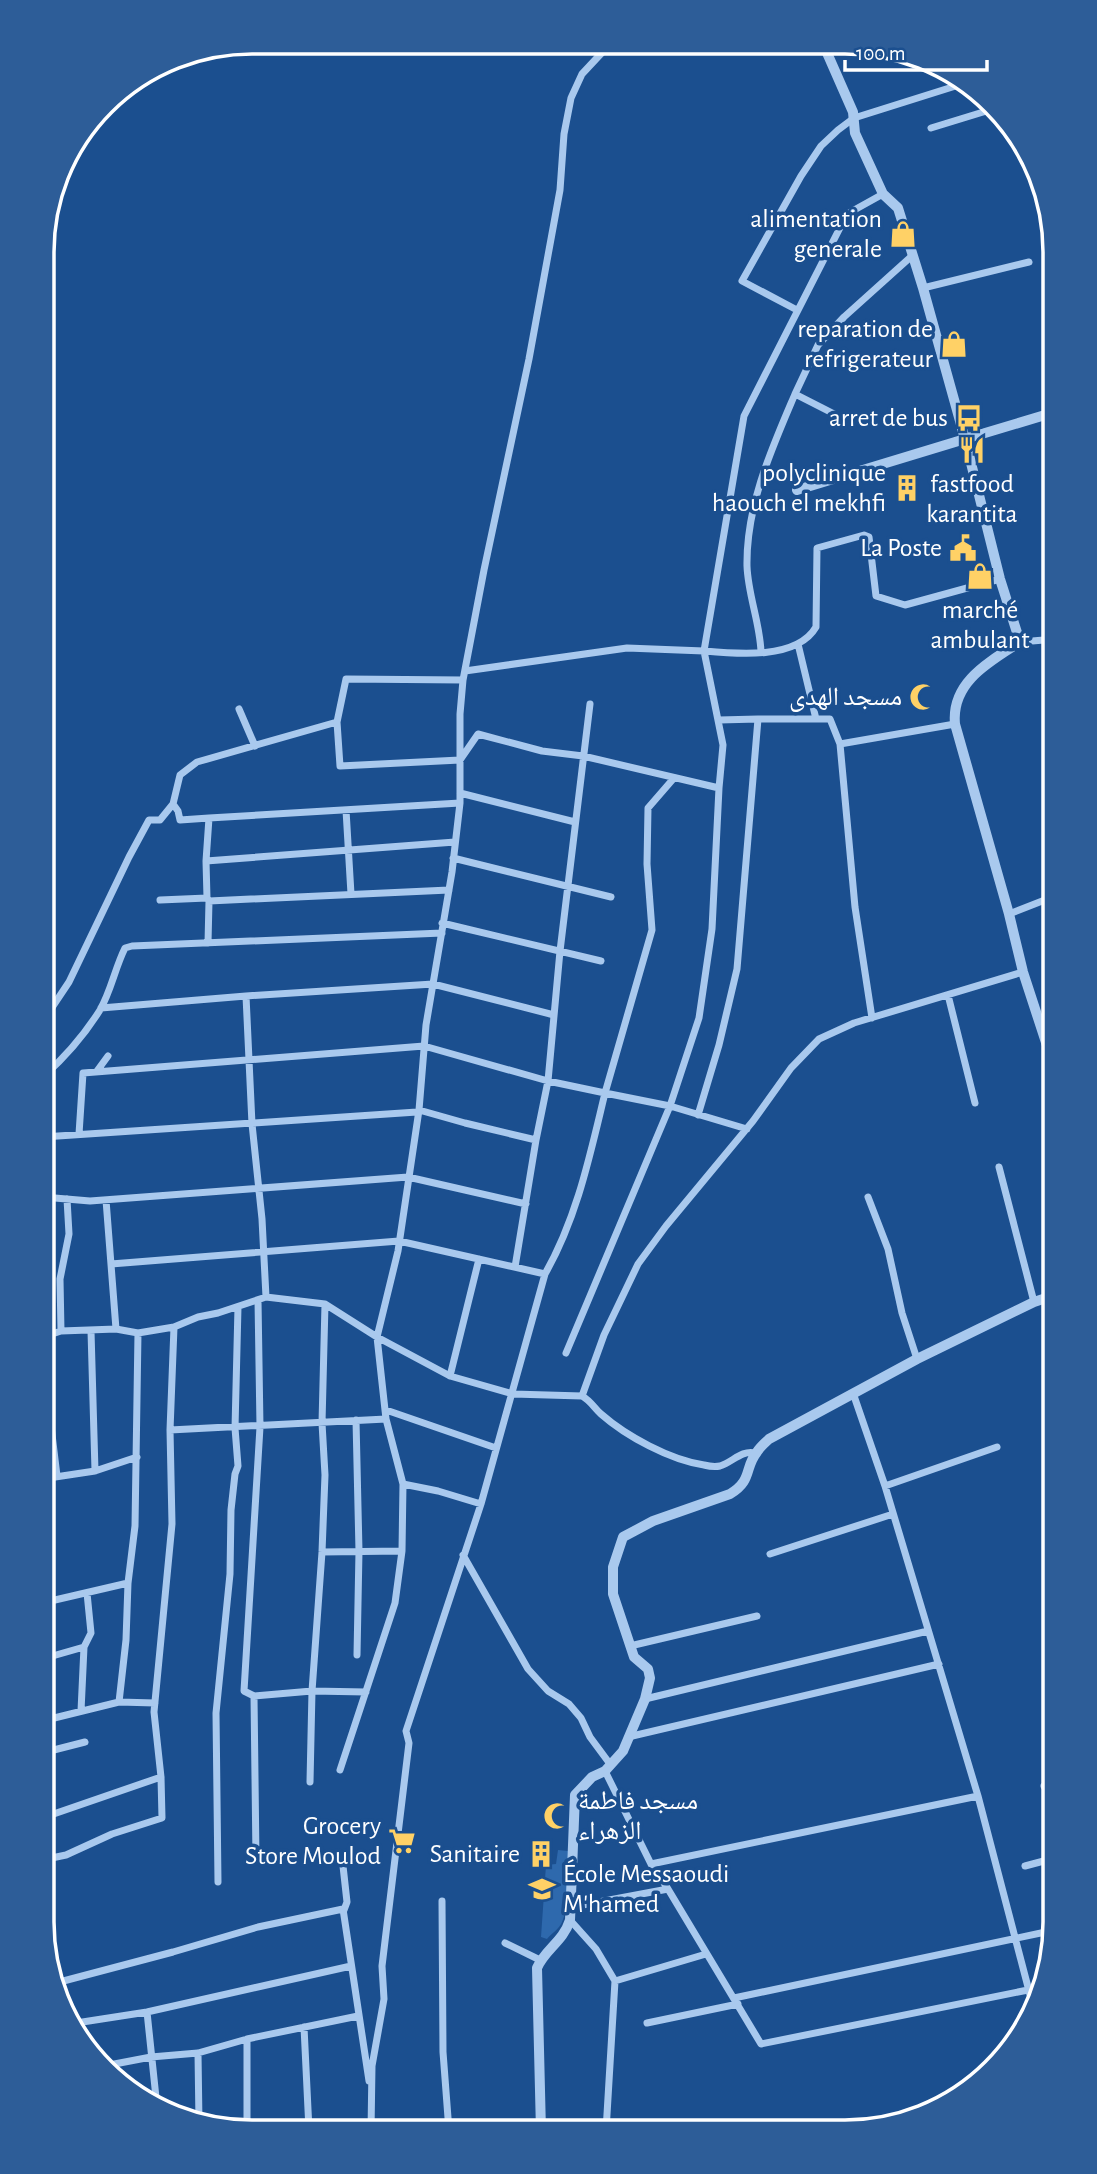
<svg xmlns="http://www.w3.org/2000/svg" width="1097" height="2174" font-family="'Alegreya Sans','Noto Naskh Arabic',sans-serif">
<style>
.green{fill:#2e69ad}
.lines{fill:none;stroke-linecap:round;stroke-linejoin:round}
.minor{stroke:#a9c9ee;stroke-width:7}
.tertiary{stroke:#a9c9ee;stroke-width:10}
.labels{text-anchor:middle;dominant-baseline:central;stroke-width:7;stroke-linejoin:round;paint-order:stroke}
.poi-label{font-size:26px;fill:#fff;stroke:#1b4f8f;text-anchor:end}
.rim{fill:none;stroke:#fff;stroke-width:3.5}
</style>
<rect width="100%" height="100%" fill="#1b4f8f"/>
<path class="green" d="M558 1850 568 1851 569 1867 564 1871C571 1883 568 1909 562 1922 560 1928 551 1934 547 1939L541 1937 546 1865 556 1864Z"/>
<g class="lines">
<path class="minor" d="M931 128 993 109
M1043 183 1049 214
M883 194 847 214 744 416 704 651C736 654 797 660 816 627L817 548 864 535 869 537 876 596 905 605 1000 579
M923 288 1029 262
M797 310 742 281 801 176 821 146 838 130 854 118 962 84
M795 394 818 345 844 317 913 255
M1020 642 1044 640 1055 650
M798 644 816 719
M761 652C760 623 748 595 747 566 746 505 772 448 795 394L846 420
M239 709 255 746
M758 719H830L840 744 955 724
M337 722 346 679 463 680
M840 744 855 907 872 1018
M460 793 575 822
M173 804 178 811 180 820 209 818
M346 810 351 894
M453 858 611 897
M206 861 209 818 460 803
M449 890 209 901 207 898 206 861 455 842
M160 900 207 898
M1009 914 1055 896
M442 923 601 961
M208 943 209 901
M948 995 975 1103
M246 996 252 1124 262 1219 266 1297
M101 1008 246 996 433 984 554 1015
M43 1021 69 982 129 857 149 820H160L173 804 180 775 197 762 337 722 340 766 460 760 478 734 542 751 583 756 719 788 723 745 704 651 627 648 465 671
M97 1071 108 1056
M43 1077C64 1058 85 1034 100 1010 111 991 115 968 125 948L132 946 442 933
M419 1110 465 1123 536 1140
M698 1115 719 1045 737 969 758 719 719 720
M79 1134 83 1073 424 1046 548 1081 605 1093 652 930 647 864 648 808 674 778
M43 1137 417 1112
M999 1167 1034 1302
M43 1197 90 1201 408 1177 526 1204
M868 1197 888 1249 902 1313 917 1359
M106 1200 116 1329
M111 1264 399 1241 545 1274
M515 1267 536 1140 548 1081 560 951 590 704
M258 1300 260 1427 244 1691 254 1696 312 1691 366 1692
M61 1331 60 1279 69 1234 67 1199
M91 1331 95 1471
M43 1337 61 1331 116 1329 138 1333 174 1327 198 1317 218 1313 266 1297 325 1304 377 1337 450 1376 513 1394 582 1396C591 1401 594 1408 601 1414 626 1436 670 1460 704 1465 708 1466 715 1467 720 1466 733 1462 741 1450 755 1453
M566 1353 670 1106 699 1018 712 929 719 788
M43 1360 57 1476
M450 1376 479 1259
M853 1393 885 1486 978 1796 1034 2010
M582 1396 604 1335 638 1264 666 1226 753 1121 791 1068 819 1039 854 1023 1023 972
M386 1410 496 1448
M356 1420 359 1551 357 1655
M170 1430 386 1419
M42 1479 95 1471 137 1457
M403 1484 438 1491 481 1504
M885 1486 997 1447
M322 1552 402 1551
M770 1554 893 1514
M463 1555 528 1669 548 1691 569 1704 581 1718 590 1737 610 1764
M42 1603 128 1583
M630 1646 757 1616
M42 1659 84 1647
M254 1696 256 1859
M645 1699 928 1631
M119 1702 126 1640 128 1583 135 1526 138 1333
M81 1711 84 1647 91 1633 87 1593
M42 1721 119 1702 155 1703
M628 1737 939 1664
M42 1753 85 1742
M340 1770 395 1603 402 1551 403 1484 386 1419 377 1337 398 1251 419 1110 426 1025 452 872 460 803V714L463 680 484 570 529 359 560 190 564 134 571 98 582 74 610 44
M605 1771 651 1864 668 1889 761 2044 1028 1990
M310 1782 312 1691 322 1552 325 1475 322 1423 325 1304
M1044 1786 1055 1784
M42 1818 161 1777
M42 1860 66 1855 112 1834 162 1818 161 1777 154 1712 172 1524 170 1430 174 1327
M651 1864 978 1796
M343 1866 347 1902 344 1910
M1025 1866 1055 1858
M218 1882 216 1713 230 1574 231 1510 235 1474 238 1466 235 1428 238 1307
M442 1901 443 2052 449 2131
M572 1907 668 1889
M570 1920 596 1949 615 1981 606 2131
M505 1943 540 1960
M615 1981 706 1954
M52 1984 173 1952 258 1927 343 1909 369 2081
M734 1998 1055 1930
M147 2012 157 2107
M76 2023 147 2012 351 1966
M647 2023 738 2004
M304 2027 309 2130
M198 2053 199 2123
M104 2066 151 2057 198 2053 247 2039 358 2016
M606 2129 641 2131
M247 2130V2039
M371 2131 372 2066 384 1999 382 1966 409 1743 406 1731 481 1504 545 1274C577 1218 590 1155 605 1093L670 1106 747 1129"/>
<path class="tertiary" d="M797 490 965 439 923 288 898 208 883 194 855 133 853 112 824 46
M1055 1070 1023 972 1009 914 955 724C951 682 989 662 1020 642L1000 579 965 439 1055 412
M541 2131 537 1968C545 1949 563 1942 570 1920L575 1795 592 1777 605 1771 623 1751 645 1699 650 1678 648 1669 634 1657 613 1594V1567L623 1537 653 1521 730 1494C753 1480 744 1468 757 1452 760 1447 765 1443 769 1439L917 1359 1034 1302 1055 1295"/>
</g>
<defs>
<symbol id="shop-bare" viewBox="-9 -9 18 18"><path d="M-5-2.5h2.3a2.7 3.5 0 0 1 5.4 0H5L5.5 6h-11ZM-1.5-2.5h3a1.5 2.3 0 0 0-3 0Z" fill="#ffd166" stroke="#1b4f8f" stroke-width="2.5" paint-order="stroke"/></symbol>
<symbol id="bus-bare" viewBox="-9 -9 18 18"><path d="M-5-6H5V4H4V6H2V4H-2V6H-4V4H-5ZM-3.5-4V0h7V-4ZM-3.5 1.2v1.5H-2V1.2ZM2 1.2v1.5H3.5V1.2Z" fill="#ffd166" stroke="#1b4f8f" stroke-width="2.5" paint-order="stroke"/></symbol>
<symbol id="restaurant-bare" viewBox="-9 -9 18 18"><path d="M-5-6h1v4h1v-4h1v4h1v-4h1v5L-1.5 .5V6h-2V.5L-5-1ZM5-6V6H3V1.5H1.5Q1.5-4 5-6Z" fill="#ffd166" stroke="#1b4f8f" stroke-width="2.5" paint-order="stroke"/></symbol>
<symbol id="building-bare" viewBox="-9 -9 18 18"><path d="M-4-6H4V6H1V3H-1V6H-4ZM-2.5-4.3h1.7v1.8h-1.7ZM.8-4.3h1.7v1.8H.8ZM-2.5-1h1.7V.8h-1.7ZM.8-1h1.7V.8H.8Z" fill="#ffd166" stroke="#1b4f8f" stroke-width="2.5" paint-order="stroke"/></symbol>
<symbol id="civic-bare" viewBox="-9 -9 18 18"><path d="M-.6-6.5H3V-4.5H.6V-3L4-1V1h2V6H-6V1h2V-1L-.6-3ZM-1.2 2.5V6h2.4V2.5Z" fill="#ffd166" stroke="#1b4f8f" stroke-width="2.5" paint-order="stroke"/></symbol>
<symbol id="mosque-bare" viewBox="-9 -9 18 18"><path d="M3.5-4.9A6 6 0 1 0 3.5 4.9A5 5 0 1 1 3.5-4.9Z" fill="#ffd166" stroke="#1b4f8f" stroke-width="2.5" paint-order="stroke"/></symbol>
<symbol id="supermarket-bare" viewBox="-9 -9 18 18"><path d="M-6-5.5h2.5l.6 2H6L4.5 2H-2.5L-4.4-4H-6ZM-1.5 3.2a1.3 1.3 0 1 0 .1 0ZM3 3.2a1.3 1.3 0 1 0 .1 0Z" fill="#ffd166" stroke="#1b4f8f" stroke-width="2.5" paint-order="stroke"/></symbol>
<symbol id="school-bare" viewBox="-9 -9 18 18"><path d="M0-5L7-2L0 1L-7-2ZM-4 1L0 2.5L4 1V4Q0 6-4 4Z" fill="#ffd166" stroke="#1b4f8f" stroke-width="2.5" paint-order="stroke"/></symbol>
</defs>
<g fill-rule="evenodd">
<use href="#shop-bare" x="884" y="215" width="38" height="38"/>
<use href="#shop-bare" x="935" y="325" width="38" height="38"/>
<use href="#bus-bare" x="950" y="399" width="38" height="38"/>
<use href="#restaurant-bare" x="953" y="431" width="38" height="38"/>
<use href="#building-bare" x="888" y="469" width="38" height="38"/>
<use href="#civic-bare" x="944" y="529" width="38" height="38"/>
<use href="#shop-bare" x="961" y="557" width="38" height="38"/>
<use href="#mosque-bare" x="904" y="678" width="38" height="38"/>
<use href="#mosque-bare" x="538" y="1797" width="38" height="38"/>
<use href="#supermarket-bare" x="383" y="1822" width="38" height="38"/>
<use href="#building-bare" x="522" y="1835" width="38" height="38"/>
<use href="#school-bare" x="523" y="1870" width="38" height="38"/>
</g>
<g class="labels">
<g class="poi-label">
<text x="882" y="219">alimentation<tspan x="882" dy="30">generale</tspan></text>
<text x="933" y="329">reparation de<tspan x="933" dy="30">refrigerateur</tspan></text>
<text x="948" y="418">arret de bus</text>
<text x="886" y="473">polyclinique<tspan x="886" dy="30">haouch el mekhfi</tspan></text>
<text x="972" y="484" text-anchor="middle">fastfood<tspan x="972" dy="30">karantita</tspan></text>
<text x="942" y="548">La Poste</text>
<text x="980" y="610" text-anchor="middle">marché<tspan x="980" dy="30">ambulant</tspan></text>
<text x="902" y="697">مسجد الهدى</text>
<text x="578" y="1801" text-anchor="start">مسجد فاطمة<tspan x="578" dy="30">الزهراء</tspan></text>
<text x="381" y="1826">Grocery<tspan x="381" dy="30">Store Moulod</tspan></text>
<text x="520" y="1854">Sanitaire</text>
<text x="563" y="1874" text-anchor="start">École Messaoudi<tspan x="563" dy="30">M'hamed</tspan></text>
</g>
</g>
<path d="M0 0H1097V2174H0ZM252 54H845A198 198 0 0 1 1043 252V1922A198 198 0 0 1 845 2120H252A198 198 0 0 1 54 1922V252A198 198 0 0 1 252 54Z" fill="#2d5d98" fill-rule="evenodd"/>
<path class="rim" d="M252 54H845A198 198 0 0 1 1043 252V1922A198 198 0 0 1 845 2120H252A198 198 0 0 1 54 1922V252A198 198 0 0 1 252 54Z"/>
<path d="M845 60v10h142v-10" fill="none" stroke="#ffffff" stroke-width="3.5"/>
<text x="856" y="60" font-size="21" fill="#ffffff" stroke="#1b4f8f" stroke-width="5" paint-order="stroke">100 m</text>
</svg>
